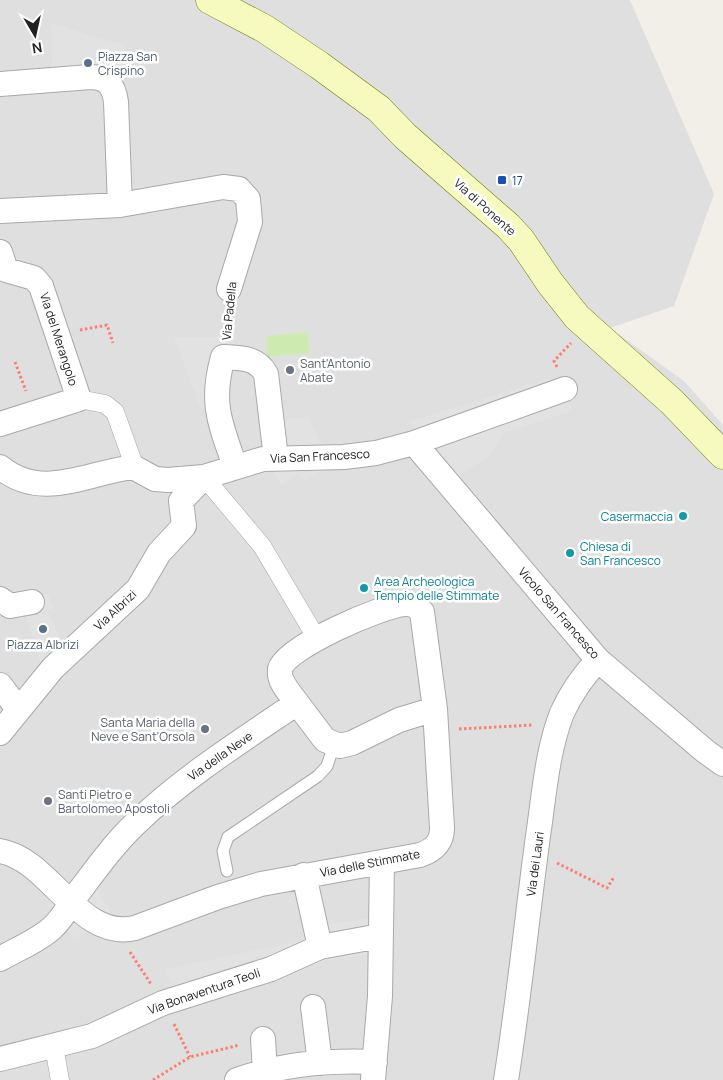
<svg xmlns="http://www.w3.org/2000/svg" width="723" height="1080" font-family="Manrope,sans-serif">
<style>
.residential{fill:#e0dfdf}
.grass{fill:#cdebb0}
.parking{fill:#e2e2e2}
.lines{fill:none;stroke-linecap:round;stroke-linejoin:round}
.service-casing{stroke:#a9a9a9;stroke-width:13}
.pedestrian-casing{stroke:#a9a9a9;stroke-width:19}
.minor-casing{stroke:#a9a9a9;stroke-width:26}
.secondary-casing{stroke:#707d05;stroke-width:29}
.path{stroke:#fa8072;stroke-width:3;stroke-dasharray:2.5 2.5;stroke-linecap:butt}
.service{stroke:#fff;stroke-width:11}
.pedestrian{stroke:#fff;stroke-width:18}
.minor{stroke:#fff;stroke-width:24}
.secondary{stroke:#f7fabf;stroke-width:28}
.service-dot{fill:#5c6f8a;stroke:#fff;stroke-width:2}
.transit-dot{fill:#1a4fb4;stroke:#fff;stroke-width:2}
.worship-dot{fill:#6b7280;stroke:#fff;stroke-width:2}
.culture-dot{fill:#0f9aa8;stroke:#fff;stroke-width:2}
.labels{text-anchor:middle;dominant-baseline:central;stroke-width:5;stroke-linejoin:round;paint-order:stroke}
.service-label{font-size:12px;fill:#4e5e75;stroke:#fff;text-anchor:start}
.transit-label{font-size:12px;fill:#164399;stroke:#fff;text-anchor:start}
.street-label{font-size:12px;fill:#222;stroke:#fff}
.worship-label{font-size:12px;fill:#5b616d;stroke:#fff;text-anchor:start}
.culture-label{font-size:12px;fill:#0d838f;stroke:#fff;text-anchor:start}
</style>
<rect width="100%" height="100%" fill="#f2efe9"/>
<path class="residential" d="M0 0H630L714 194 674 306 610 328 684 381 723 425V1080H0Z"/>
<path class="grass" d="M307 332 310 353 267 357V336Z"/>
<path class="parking" d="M51 23 126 46 121 89 53 91Z
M174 337H235L220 406 201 410Z
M550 378 574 410 503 433 491 455 456 477 409 422Z
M309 418 330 466 305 481 298 473 281 485 261 454 271 449 267 421Z
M47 593 54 607 47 612 66 647 42 668 23 605Z
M84 868 116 920 75 938 46 905Z
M371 918V954L324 961 254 987 180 1009 166 969 306 940 322 925Z"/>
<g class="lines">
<defs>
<path id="service" d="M227 871 223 851 228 837 318 776 327 766 334 745"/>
<path id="pedestrian" d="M79 399 105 404 115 412 135 468
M204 477 262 546 317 639
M54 1047 60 1080"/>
<path id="minor" d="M0 84 90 77C107 77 114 86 116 102L120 205
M0 211 120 205 223 187 239 189 248 199 250 222 229 289
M0 252 6 270 34 278 41 286 79 399 0 424
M414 443 598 660 705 751 723 764
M235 466C220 423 210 403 223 357 240 358 257 357 266 374L276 458
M0 467C40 500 83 475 127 468H135L155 479 168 480 204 477 263 459 344 457 376 453 414 443 565 389
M0 599 10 606 32 602
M0 685 18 709
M297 703 325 740 340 746 352 743 399 720 435 709
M0 733 53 668 138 589 159 553 184 526 181 501 204 477
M0 851C50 859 79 941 135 928L218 897 261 884 420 855C434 850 442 843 442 828L435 709 422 612C417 607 412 603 405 604 383 605 284 648 280 669 278 682 290 693 297 703 241 741 184 777 135 824 112 846 94 872 75 897 68 908 62 919 52 928 38 941 17 949 0 959
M304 875 320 947
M313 1007 320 1063
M263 1039 265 1072
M0 1059 92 1036 163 1003 271 969 320 947 380 936
M237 1080C281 1064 329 1060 375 1062
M373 1080 380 996 382 862
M506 1080C519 999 527 917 538 836 544 796 547 751 562 713 571 693 583 676 598 660"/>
<path id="secondary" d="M210 0 265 29 319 65 379 109 405 136 508 226 521 240 550 283 577 317 672 402 723 455"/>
</defs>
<use href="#service" class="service-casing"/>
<use href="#pedestrian" class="pedestrian-casing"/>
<use href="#minor" class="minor-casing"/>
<use href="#secondary" class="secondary-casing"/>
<path class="path" d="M80 330 107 325 113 343
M227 334 231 310
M15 362 26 391
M557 367 554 361 571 343
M459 729 533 725
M557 863 607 888 614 877
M130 952 151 984
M174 1024 190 1057
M153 1080 190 1057 240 1045"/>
<use href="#service" class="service"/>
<use href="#pedestrian" class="pedestrian"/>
<use href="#minor" class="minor"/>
<use href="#secondary" class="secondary"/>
</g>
<g class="service-dot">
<circle cx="88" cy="63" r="5"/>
<circle cx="43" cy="629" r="5"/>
</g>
<rect class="transit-dot" x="497" y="175" width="10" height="10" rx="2.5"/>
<g class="worship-dot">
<circle cx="290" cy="370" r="5"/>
<circle cx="205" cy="729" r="5"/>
<circle cx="48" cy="801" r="5"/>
</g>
<g class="culture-dot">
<circle cx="683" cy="516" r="5"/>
<circle cx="570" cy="553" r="5"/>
<circle cx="364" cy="588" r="5"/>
</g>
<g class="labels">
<g class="service-label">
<text x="98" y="56">Piazza San<tspan x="98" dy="14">Crispino</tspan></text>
<text x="43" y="644" text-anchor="middle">Piazza Albrizi</text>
</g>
<g class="transit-label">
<text x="512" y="180">17</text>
</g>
<g class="street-label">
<text transform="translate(485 207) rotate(42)">Via di Ponente</text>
<text transform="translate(229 311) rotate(-84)">Via Padella</text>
<text transform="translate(59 339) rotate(72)">Via del Merangolo</text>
<text transform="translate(320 456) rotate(-3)">Via San Francesco</text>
<text transform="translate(115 610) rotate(-43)">Via Albrizi</text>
<text transform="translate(559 613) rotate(49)">Vicolo San Francesco</text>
<text transform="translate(220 756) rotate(-35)">Via della Neve</text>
<text transform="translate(370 863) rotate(-11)">Via delle Stimmate</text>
<text transform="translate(535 864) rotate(-82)">Via dei Lauri</text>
<text transform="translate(204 991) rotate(-19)">Via Bonaventura Teoli</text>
</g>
<g class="worship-label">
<text x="300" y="363">Sant'Antonio<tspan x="300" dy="14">Abate</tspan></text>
<text x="195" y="722" text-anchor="end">Santa Maria della<tspan x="195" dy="14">Neve e Sant'Orsola</tspan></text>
<text x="58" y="794">Santi Pietro e<tspan x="58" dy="14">Bartolomeo Apostoli</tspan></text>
</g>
<g class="culture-label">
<text x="673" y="516" text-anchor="end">Casermaccia</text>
<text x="580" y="546">Chiesa di<tspan x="580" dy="14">San Francesco</tspan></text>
<text x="374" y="581">Area Archeologica<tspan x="374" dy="14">Tempio delle Stimmate</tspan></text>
</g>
</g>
<g transform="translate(35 35) rotate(171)" stroke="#ffffff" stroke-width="4" paint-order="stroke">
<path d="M0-4L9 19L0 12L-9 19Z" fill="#222222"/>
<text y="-8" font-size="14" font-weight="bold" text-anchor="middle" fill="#222222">N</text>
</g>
</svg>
